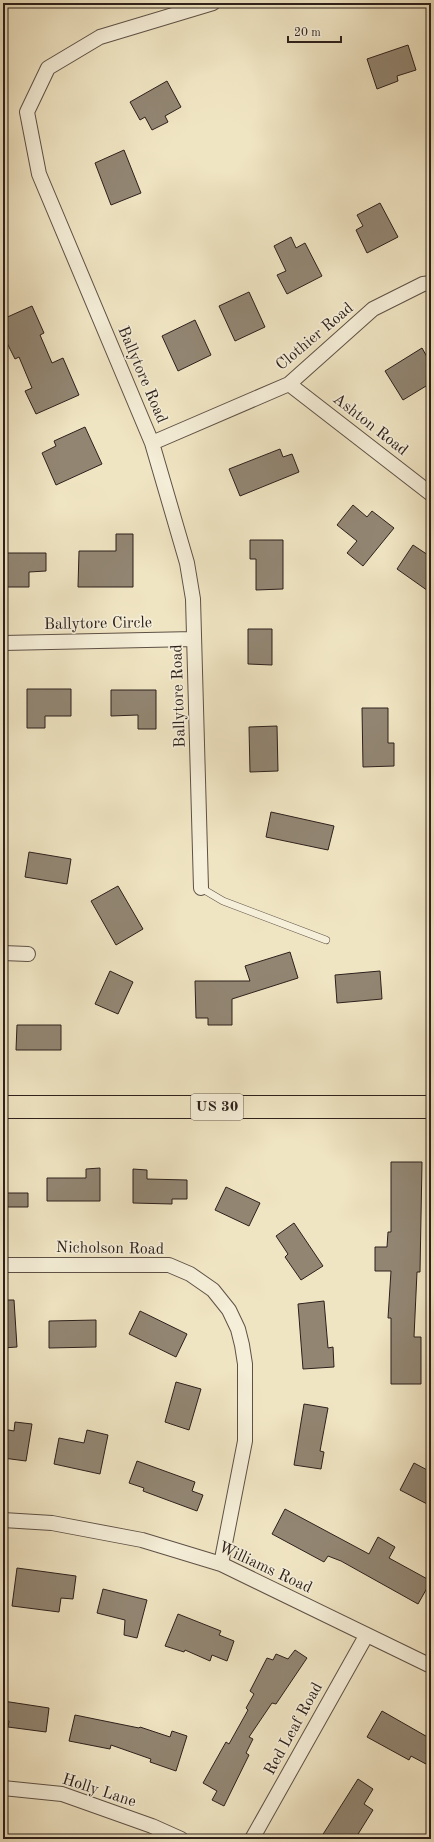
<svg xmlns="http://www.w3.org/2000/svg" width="434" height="1842" font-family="'Old Standard TT',serif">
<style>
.building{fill:#928673;stroke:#2d201c}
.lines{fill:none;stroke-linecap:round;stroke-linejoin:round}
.service-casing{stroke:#5e5146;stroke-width:8}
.minor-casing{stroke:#5e5146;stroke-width:16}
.trunk-casing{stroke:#2d201c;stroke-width:24}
.service{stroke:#f5eed8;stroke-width:7}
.minor{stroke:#f5eed8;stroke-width:14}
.trunk{stroke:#f0e5c3;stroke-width:22}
.labels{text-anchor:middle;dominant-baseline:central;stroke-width:3.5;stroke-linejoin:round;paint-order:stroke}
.shield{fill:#f5eed8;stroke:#695e54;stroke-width:1}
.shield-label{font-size:15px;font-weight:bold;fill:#2d201c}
.street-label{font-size:16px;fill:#2d201c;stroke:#f5eed8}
</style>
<rect width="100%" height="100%" fill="#f0e5c3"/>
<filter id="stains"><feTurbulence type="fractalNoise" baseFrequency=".005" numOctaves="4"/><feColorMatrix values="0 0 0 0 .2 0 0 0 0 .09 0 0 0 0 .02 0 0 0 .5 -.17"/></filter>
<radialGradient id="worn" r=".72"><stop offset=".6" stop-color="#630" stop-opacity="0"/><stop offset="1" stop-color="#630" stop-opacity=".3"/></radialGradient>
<path class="building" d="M408 45 416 70 397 76 398 81 377 89 367 59Z
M167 81 181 107 165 116 168 122 152 130 145 117 140 120 130 102Z
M124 150 141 193 111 205 95 163Z
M380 203 398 237 367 253 356 230 363 226 357 215Z
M291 237 296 248 305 243 322 276 287 294 277 275 286 271 274 246Z
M249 292 265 327 235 341 219 306Z
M32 306 44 333 40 335 52 363 63 358 79 395 36 414 25 391 32 388 19 357 15 359 7 343 3 345V319Z
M195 320 211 355 178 371 162 336Z
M422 348 431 364V383L403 400 385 371Z
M85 427 102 464 56 485 42 453 56 446 54 441Z
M280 449 283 457 292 454 299 472 240 496 229 469Z
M353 505 367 517 372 511 394 528 363 566 347 553 357 541 337 525Z
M116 534H133V587H78L79 551H116Z
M250 540H283V589L256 590V559H250Z
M413 545 431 557V593L397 569Z
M3 553H46V571L29 572V587H3Z
M248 629H272V665L248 664Z
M27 689H71V716H45V728H27Z
M111 690H156V729H138V715L111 716Z
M362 708H388V743H394V766L363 767Z
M277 726 278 771 250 772 249 727Z
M271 812 334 826 328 850 266 837Z
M29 852 71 859 67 884 25 877Z
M118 886 143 929 116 945 91 901Z
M290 952 298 978 232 999V1025H208V1018H196L195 981H250L245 966Z
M110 971 133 982 118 1014 95 1004Z
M380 971 382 999 337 1003 335 975Z
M17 1025H61V1050H16Z
M391 1162H422L420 1272H417L414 1337H421V1384H391V1318H388L391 1271H375V1247H387L388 1232H391Z
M100 1168V1201H47V1178H86V1169Z
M133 1169 147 1170V1179L187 1180V1199H172V1204L133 1203Z
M226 1187 260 1203 249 1226 215 1210Z
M3 1193H28V1207H3Z
M294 1223 323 1266 301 1280 285 1257 288 1254 276 1236Z
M3 1300H14L17 1347 3 1348Z
M324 1301 328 1348 333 1347 334 1367 303 1369 298 1304Z
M140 1311 187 1334 176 1357 129 1334Z
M96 1320V1347L49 1348V1321Z
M176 1382 201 1389 189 1430 165 1422Z
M304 1404 328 1408 320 1451 324 1452 321 1469 294 1465Z
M15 1422 32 1424 26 1461 3 1458V1429L14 1431Z
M87 1430 108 1435 100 1474 54 1464 59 1438 84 1443Z
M137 1461 195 1482 192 1491 203 1495 197 1511 143 1491 144 1488 129 1483Z
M414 1463 431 1472V1506L400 1490Z
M285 1509 369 1554 378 1537 395 1547 389 1558 431 1581 418 1604 341 1561 328 1556 324 1562 272 1534Z
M17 1568 76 1576 73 1599 61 1598 59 1612 12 1606Z
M103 1589 147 1600 137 1638 124 1635 125 1620 97 1613Z
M178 1614 221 1631 219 1635 234 1641 227 1661 212 1655 210 1661 185 1650 184 1652 165 1646Z
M295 1650 307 1658 276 1704 272 1703 249 1737 253 1739 246 1753 249 1755 224 1806 212 1800 217 1791 203 1783 226 1742 229 1744 248 1710 246 1708 254 1694 250 1691 267 1658 273 1660 276 1654 288 1659Z
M3 1701 49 1708 46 1732 8 1727 9 1721 3 1720Z
M382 1711 431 1739V1754L426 1764 411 1756 409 1760 367 1737Z
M75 1715 139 1728 140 1727 170 1737 172 1731 187 1736 176 1771 150 1762 151 1759 111 1745 110 1749 69 1741Z
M358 1779 373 1789 364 1804 373 1810 355 1839H320Z"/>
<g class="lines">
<defs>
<path id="service" d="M201 888 223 901 326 940"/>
<path id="minor" d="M289 384 431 494
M152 443 289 384 373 309 423 284 431 283
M3 643 194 639
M201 888 193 599 187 563 152 443 39 174 27 112 48 68 100 37 213 3
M3 953 28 954
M3 1265H169L190 1274 213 1290 229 1310 238 1329 242 1345 245 1364V1441L221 1564
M3 1520 52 1523 142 1540 221 1564 431 1666
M3 1788 62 1794 152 1826 181 1839
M252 1839 366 1636"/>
<path id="trunk" d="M3 1107H431"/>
</defs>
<use href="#service" class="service-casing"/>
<use href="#minor" class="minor-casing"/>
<use href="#trunk" class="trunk-casing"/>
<use href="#service" class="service"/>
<use href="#minor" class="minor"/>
<use href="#trunk" class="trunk"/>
</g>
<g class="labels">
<rect class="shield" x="191" y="1094" width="52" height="26" rx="3"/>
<g class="shield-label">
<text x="217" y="1107">US 30</text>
</g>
<g class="street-label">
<text transform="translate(315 337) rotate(-40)">Clothier Road</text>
<text transform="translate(142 375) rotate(67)">Ballytore Road</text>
<text transform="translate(370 425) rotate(38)">Ashton Road</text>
<text transform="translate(98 624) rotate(-1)">Ballytore Circle</text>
<text transform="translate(179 696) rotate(-92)">Ballytore Road</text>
<text transform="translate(110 1249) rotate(1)">Nicholson Road</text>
<text transform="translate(265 1568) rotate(25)">Williams Road</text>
<text transform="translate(294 1729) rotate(-61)">Red Leaf Road</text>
<text transform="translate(99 1791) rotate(18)">Holly Lane</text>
</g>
</g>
<rect width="434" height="1842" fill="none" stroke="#f0e5c3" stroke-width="16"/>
<rect x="4" y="4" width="426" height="1834" fill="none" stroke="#2d201c" stroke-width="2"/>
<rect x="8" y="8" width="418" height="1826" fill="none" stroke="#2d201c"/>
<path d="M288 36v6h53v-6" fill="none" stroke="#2d201c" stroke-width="2"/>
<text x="294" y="36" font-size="12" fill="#2d201c" stroke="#f5eed8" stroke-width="3" paint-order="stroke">20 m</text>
<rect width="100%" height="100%" filter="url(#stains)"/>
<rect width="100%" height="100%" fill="url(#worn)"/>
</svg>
